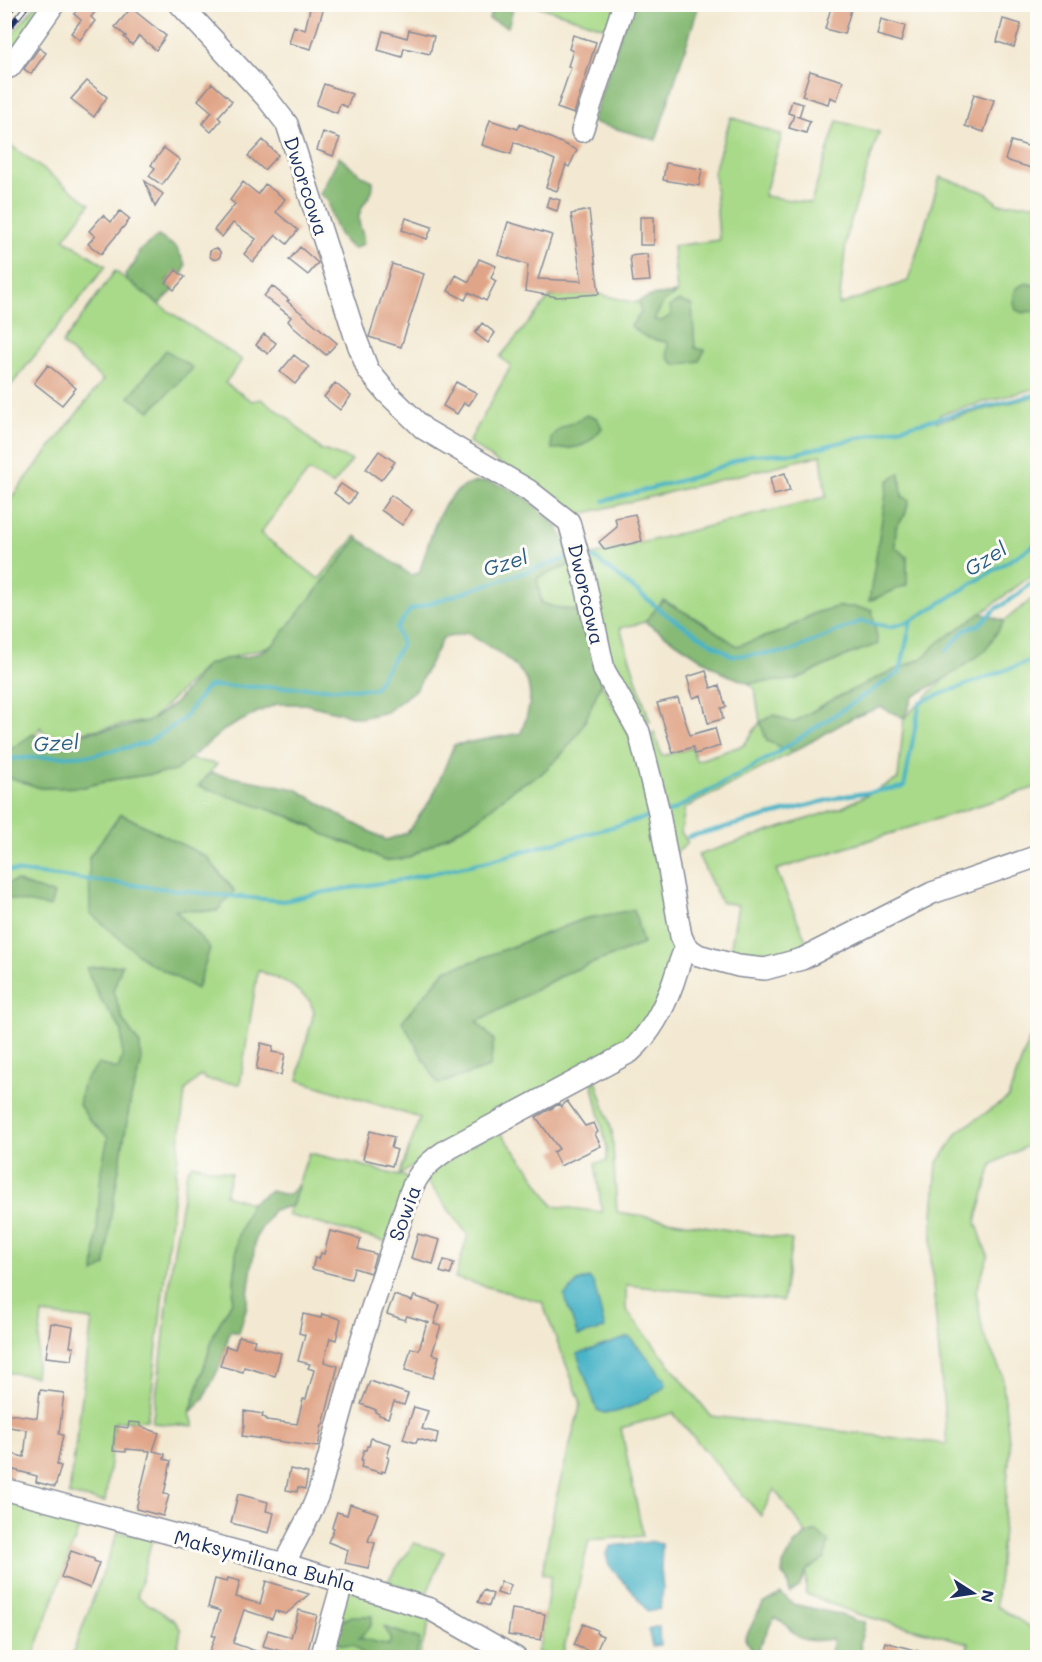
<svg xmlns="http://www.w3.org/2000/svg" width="1042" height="1662" font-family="Mali,sans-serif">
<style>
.green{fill:#a9da89;stroke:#628474;stroke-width:1.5;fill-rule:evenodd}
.forest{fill:#86ba75;stroke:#50746a;stroke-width:1.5}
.water{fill:#49b4c7;stroke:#327292;stroke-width:1.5}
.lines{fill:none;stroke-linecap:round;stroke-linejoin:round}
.stream{stroke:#49b4c7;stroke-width:4}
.building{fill:#e0a588}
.minor-casing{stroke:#878c98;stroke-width:24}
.minor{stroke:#fff;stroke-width:21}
.rail-casing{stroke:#1b2f5e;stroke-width:6}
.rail{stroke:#fdfcf7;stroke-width:4;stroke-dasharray:11;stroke-linecap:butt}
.labels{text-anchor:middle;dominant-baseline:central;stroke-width:6;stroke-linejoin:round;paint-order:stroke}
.street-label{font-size:20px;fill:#1b2f5e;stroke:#fdfcf7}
.water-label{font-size:21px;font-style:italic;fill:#2b5e83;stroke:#fdfcf7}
</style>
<rect width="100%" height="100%" fill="#fdfcf7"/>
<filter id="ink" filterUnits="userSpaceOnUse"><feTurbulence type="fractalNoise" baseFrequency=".0167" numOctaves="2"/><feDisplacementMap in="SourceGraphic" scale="12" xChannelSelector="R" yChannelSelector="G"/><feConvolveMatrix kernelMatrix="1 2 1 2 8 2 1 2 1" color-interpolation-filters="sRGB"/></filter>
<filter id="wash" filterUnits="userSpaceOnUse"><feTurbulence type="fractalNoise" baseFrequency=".008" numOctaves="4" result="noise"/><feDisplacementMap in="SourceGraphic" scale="24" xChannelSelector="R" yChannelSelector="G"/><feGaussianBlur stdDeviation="1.35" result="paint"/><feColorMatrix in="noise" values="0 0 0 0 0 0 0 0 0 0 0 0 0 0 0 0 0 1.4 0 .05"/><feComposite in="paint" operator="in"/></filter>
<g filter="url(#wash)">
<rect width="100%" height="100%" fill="#f3e9d2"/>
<path class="green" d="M36 5H48L5 59V43Z
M534 5H617L609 29Z
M731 117 782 135 764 196 811 203 837 121 879 132 847 233 839 305 908 281 940 177 987 193 998 204H1037V388L940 414 937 422 1037 396V574L1028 578 921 659 883 675 828 702 793 723 774 715 761 722 767 741 793 752 685 808 681 832 688 843 670 858 646 738 654 732 662 756 692 748 696 761 744 745 760 722 755 689 748 683 795 680 848 655 872 610 837 607 815 613 783 631 737 646 702 622 663 601 645 622 620 628 650 722 639 724 610 672 584 557 826 497 821 455 573 516 469 442 511 366 500 357 550 297 599 294 635 303 651 296 677 293 673 246 719 240 714 170Z
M5 141 90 204 64 239 106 266 5 393Z
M115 271 161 306 242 360 225 383 252 401 261 399 287 417 320 449 352 460 333 485 309 471 260 533 319 579 356 536 358 538 273 645 207 665 151 720 48 738 40 727 39 730 11 749 4 746V507L103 380 62 344Z
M575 563 584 612 554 607 542 603 537 578Z
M1037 595V787L776 870 809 947 766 961 738 958 731 946 738 905 721 902 698 855 843 807 898 779 904 718 1004 621Z
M601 683 629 733 648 786 675 938 669 966 653 1019 629 1044 451 1141 400 1175 410 1179 387 1242 287 1215 309 1153 353 1163 399 1176 420 1118 298 1080 302 1058 314 1012 310 1001 291 985 258 970 240 1084 207 1080 201 1075 185 1091 152 1391 147 1420 115 1422 105 1502 69 1495 92 1320 42 1314 35 1376 5 1372 4 770 40 788 84 787 111 780 175 771 189 759 217 764 199 786 288 816 345 843 359 847 385 861 431 844 453 834 479 818 516 787 541 774 561 755 586 719ZM121 814 207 857 234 890 217 911 175 910 89 857ZM633 910 643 944 564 974 477 1022 403 1021 446 970 469 963 584 919Z
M1037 1018V1127L1029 1145 992 1164 976 1222 988 1257 976 1290 983 1333 1002 1374 1010 1450 996 1606 1037 1631V1657H965L969 1643 860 1615 806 1594 805 1531 774 1489 761 1516 673 1413 621 1428 643 1536 589 1540 562 1657H552L537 1652 541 1640 551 1576 542 1574 556 1498 581 1403 542 1302 455 1278 468 1235 425 1178 451 1155 499 1131 531 1171 553 1206 602 1212 595 1163 607 1161V1148L592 1082 596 1080 612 1131 617 1212 792 1240 783 1301 626 1285V1310L711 1416 947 1444 931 1262 933 1215 937 1164 959 1131 1008 1098Z
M192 1164 231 1173 225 1195 251 1203 237 1238 233 1300 215 1331 190 1413 194 1426 152 1423 161 1361 172 1262 187 1171Z
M9 1503 81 1522 33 1657H5L4 1515Z
M118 1532 152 1539 137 1597 174 1620 181 1630 177 1651 179 1657 71 1658Z
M414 1543 444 1552 427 1593 387 1582Z
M346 1588 430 1621 419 1657 325 1658Z"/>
<path class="forest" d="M493 5H514L508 27 489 19Z
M630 5H699L656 140 592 122Z
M339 157 363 176 373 181C373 184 373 188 372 191 368 200 361 205 359 216 357 227 366 235 363 244L354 249C336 239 332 218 328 200L320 194Z
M158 236 176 247 186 265 182 275 176 270 166 282 174 290 159 304 127 280 125 274 135 263 139 251Z
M1026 283 1037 286V314L1032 311 1023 313 1016 310C1013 301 1013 296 1016 288Z
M677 293 663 303 654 320 662 321 671 315 670 306 679 301 692 305 695 348 705 350 699 361 676 365C664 357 667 354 668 342 651 340 644 338 631 326L641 313 639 301 651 296Z
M166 350 193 368 150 411 129 397Z
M587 415 597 418 602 428C585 449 579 448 552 449L551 437 559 429Z
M900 473 902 496 909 500 905 515 896 527 895 547 907 557V585L869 601 888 481Z
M476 482H490L503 486 527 498 557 526 575 563 537 578 541 603 554 607 584 612 601 683 586 719 578 734 561 755 541 774 516 787 479 818 408 858 385 861 359 847 325 835 306 823 288 816 198 786 211 773 296 789 346 819 386 840 407 833 432 798 454 745 521 733C526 719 532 703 529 688 526 665 485 645 467 633L443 638 417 688 387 712 360 718 305 704H277L258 712 224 730 175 771 111 780 84 787 40 788 17 780 5 777 4 746 11 749 32 735 59 739 94 731 125 727 151 720 175 703 207 665 225 659 247 657 258 653 273 645 358 538 411 575 419 573C428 547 437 502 462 488 466 485 471 484 476 482Z
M663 600 702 622 737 646 783 631 815 613 837 607H853L872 610 878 644 848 655 795 680 748 683 723 673 645 622Z
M981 613 1004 621 985 651 949 676 913 697 904 718 881 707 852 718 793 752 767 741 760 722 774 715 793 723 828 702 883 675 921 659 939 642Z
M121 814 207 857 234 891 217 911 175 910 210 948 197 989 146 961 90 913 89 857Z
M16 881 31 887 54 894 50 907 5 898V884Z
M634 910 643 944 564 974 477 1022 494 1040 490 1067 438 1084 402 1021 446 970 469 963 584 919Z
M122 965 113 991 124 1022 140 1045 141 1065 131 1098 110 1221 106 1265 94 1273 101 1171 108 1137 90 1121 79 1105 83 1083 98 1064 118 1069 122 1058V1031L98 995 86 968Z
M299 1184 292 1206 273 1210 256 1237 246 1309 239 1333 230 1331 220 1366 204 1398 190 1413 215 1331 233 1300 237 1238 251 1203 270 1191 288 1195Z
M817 1531 829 1542 824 1559 806 1571 799 1587 790 1593 787 1580 782 1574 783 1565 794 1545 807 1534Z
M781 1594 793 1604 842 1615 856 1621 865 1622 860 1643 862 1652 871 1657H831L832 1639C821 1640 806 1643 797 1636 787 1629 790 1624 774 1617L756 1654 753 1657H749L752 1651 745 1639 756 1616 763 1604Z
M352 1616H372L371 1626 359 1638 389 1645 391 1638 384 1627 420 1639 416 1657H395L393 1656 391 1657H366L354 1645 339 1644 335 1624Z"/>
<path class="water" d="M589 1278 594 1284 605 1329 578 1336 564 1296 578 1282Z
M629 1337 650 1360 660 1375 665 1379 666 1385C655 1396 621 1414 606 1413 603 1413 600 1411 597 1410L577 1354Z
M651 1542 662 1544 661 1570 663 1589 660 1609 648 1612 634 1593 609 1566 606 1554 611 1546Z
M659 1626 660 1645 652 1646 648 1629Z"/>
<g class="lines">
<path class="stream" d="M604 501 697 476 749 455 797 453 1038 394
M585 558H595L667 615 732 656 788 652 862 621 890 627 911 621 1038 543
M946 651 965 630 979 625 996 609 1019 594 1038 576
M4 759 93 755 147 743 182 720 208 686 374 689 402 644 396 629 410 610 567 558H571
M665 813 672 811 774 755 900 672 911 621
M688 837 844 796 904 787 920 702 1038 658
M4 870 219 895 284 901 325 892 400 880 488 861 652 816"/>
</g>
<g id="blocks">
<path class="building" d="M81 4H101L91 17 95 21 80 40 71 33 81 20 74 14Z
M311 4 324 7 311 49 289 43 294 26 305 30Z
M832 4 851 10 844 34 825 29Z
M131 8 166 36 156 50 139 36 132 45 124 37 126 36 115 27Z
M881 19 905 26 901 42 877 35Z
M1003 19 1021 24 1014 47 997 42Z
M409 30 434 36 430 54 404 48 402 57 378 50 383 31 407 38Z
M573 35 596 42 574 114 557 108 571 67 568 66 573 51 569 49Z
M39 48 46 53 31 74 24 69Z
M810 71 843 81 837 100 830 97 828 104 802 96Z
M87 81 107 97 94 117 71 99Z
M212 83 232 101 218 117 221 120 211 132 202 124 212 112 198 100Z
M324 84 352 94 347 107 340 104 337 113 316 105Z
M974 94 994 100 984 132 965 126Z
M792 101 803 104 799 117 796 116 810 121 806 133 789 128 794 115 788 113Z
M490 120 518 129 520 124 577 150 569 167 566 165 557 191 546 187 555 160 514 142 511 154 482 145Z
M323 132 340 138 333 156 317 150Z
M263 140 278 155 264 170 248 156Z
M1011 141 1038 149V170L1005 160Z
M164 148 180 160 162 185 149 176 155 168 151 165Z
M666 163 702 169 699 186 663 180Z
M145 181 163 194 155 207Z
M243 182 258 194 265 184 285 199 276 212 298 230 287 244 276 235 253 262 244 254 256 239 233 223 222 237 214 230 235 204 230 200Z
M549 197 560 200 557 211 546 207Z
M589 210 599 294 557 297 525 291 528 265 498 255 508 222 552 235 538 279 582 281 571 214Z
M120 211 130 219 101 254 88 244 95 236 89 231 103 215 111 222Z
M640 217H654V245H640Z
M406 218 432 227 427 239 402 230Z
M300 247 318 263 308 275 289 260Z
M209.5 254a5.5 5.5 0 1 1 11 0a5.5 5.5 0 1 1-11 0Z
M647 254 650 281 633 282 630 256Z
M479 259 496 266 491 278 496 281 486 301 469 292 465 300 448 291 456 275 469 282Z
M392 264 424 274 401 347 369 337Z
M176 270 185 277 174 290 166 283Z
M272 286 289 300 287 301 337 343 326 355 293 327 288 321 291 317 264 296Z
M482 323 495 333 488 343 475 333Z
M264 334 276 343 268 354 256 345Z
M294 355 309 367 295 384 280 372Z
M48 365 76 388 62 405 34 383Z
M456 382 477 393 469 405 464 403 457 414 443 406Z
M335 383 351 396 340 410 324 397Z
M379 451 395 462 381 480 366 469Z
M785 473 790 491 774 495 770 478Z
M341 484 356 494 349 504 334 493Z
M391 495 412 510 402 525 381 510Z
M635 514 642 541 605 550 599 542 617 527 615 518Z
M706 671 711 688 719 685 726 707 721 708 723 719 708 723 701 695 693 698 687 677Z
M678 698 690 735 715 728 720 746 695 754 693 747 673 753 657 703Z
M261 1043 273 1046 272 1052 285 1054 281 1075 256 1070Z
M567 1101 585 1126 594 1123 598 1132 595 1134 601 1146 560 1166 553 1152 559 1149 536 1117 559 1104 561 1107Z
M370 1131 394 1137 391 1148 397 1150 392 1166 363 1159Z
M330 1231 361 1239 358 1249 376 1254 370 1273 354 1268 351 1279 312 1269 315 1258 319 1259 321 1253 324 1254Z
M418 1234 440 1240 433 1264 411 1258Z
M444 1260 454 1263 450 1275 440 1272Z
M394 1295 412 1301 414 1296 440 1305 434 1324 441 1326 432 1354 439 1356 433 1378 405 1370 411 1348 419 1350 427 1322 430 1323 407 1316 405 1320 387 1314Z
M303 1314 321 1318 322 1314 341 1319 336 1340 330 1338 324 1362 338 1366 323 1425H322L318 1447 242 1436 244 1426V1411L263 1414 262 1417 266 1418V1420L297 1424 303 1399H306L314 1370 308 1368 310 1364 298 1361 305 1335 299 1333Z
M51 1323 73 1327 70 1347H74L72 1360 46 1357Z
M239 1336 255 1340 253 1346 281 1353 275 1376 244 1367 243 1372 220 1366 226 1346 235 1349Z
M370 1381 408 1394 404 1405 394 1402 388 1418 379 1415V1414L375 1412 376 1410 361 1404Z
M40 1390 64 1393 59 1434 63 1435 57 1465 61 1466 55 1487 36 1482 37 1476 14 1470 11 1478 4 1477V1452L24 1457 27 1430 4 1426V1413L37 1418Z
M414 1407 428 1411 422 1429 438 1433 436 1444 418 1439 416 1443 403 1439Z
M129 1422 140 1423V1426L159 1433 153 1451 165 1454 164 1459 171 1461 164 1494 169 1495 163 1516 136 1509 150 1451 126 1449V1452L113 1451 115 1426 128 1428Z
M371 1438 391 1444 387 1457 389 1458 385 1472 382 1471V1473L361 1467 363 1460H361L364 1450H366L367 1446H369Z
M290 1469 308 1473 305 1489 298 1487 297 1492 286 1490Z
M238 1494 268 1502 266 1511 274 1513 269 1533 231 1523Z
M350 1504 378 1513 368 1541 375 1543 368 1568 345 1563 348 1550 328 1542 334 1528 332 1527 337 1512 347 1515Z
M71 1551 94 1559V1561L99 1563 90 1588 61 1577Z
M228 1578 240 1581 236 1597 260 1604 266 1581 309 1594 286 1614 275 1611 272 1619 244 1610 233 1643 270 1656V1658H207L215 1636H212L220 1611 208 1607 215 1579 227 1582Z
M501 1582 511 1585 507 1596 497 1593Z
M483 1590 493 1594 489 1606 478 1602Z
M512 1609 545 1614 541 1640 508 1635Z
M299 1610 317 1615 306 1658H282L284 1652 263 1646 268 1630 291 1637Z
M583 1624 597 1630 596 1633 603 1636 595 1654 574 1645Z
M885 1642 930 1654V1658H880Z"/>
</g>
</g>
<g filter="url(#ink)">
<use href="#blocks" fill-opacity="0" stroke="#878c98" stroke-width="1.5"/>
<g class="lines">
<defs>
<path id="minor" d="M180 4 266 97 287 124 355 336 368 370 387 393 424 429 528 490 569 522 584 576 604 670 639 732 658 808 679 925 681 936 686 947 698 955 738 966 765 969 802 959 932 893 1038 856
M10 67 54 4
M582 131 624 4
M4 1489 284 1564 430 1609 516 1658
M284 1564 310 1514 319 1492 362 1338 410 1193C418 1171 431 1160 450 1148L630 1052C651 1033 663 1010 673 983 677 971 680 959 686 947
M321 1658 343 1581"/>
</defs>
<use href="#minor" class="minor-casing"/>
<use href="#minor" class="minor"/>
<defs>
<path id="rail" d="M4 18 15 4
M4 34 28 4"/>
</defs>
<use href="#rail" class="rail-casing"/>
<use href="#rail" class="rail"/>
</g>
</g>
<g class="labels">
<g class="street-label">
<text transform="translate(307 186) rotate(72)">Dworcowa</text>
<text transform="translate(587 594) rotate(77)">Dworcowa</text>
<text transform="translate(404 1213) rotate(-70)">Sowia</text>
<text transform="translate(265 1560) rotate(15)">Maksymiliana Buhla</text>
</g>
<g class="water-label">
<text transform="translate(985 558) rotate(-32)">Gzel</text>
<text transform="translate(505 562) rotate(-18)">Gzel</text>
<text transform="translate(56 742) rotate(-3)">Gzel</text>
</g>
</g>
<rect width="1042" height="1662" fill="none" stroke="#fdfcf7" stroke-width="24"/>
<g transform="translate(973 1593) rotate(102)" stroke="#fdfcf7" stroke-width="4.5" paint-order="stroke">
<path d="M0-4.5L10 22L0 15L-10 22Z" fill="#1b2f5e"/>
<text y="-9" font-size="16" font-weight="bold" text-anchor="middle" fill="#1b2f5e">N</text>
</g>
</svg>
